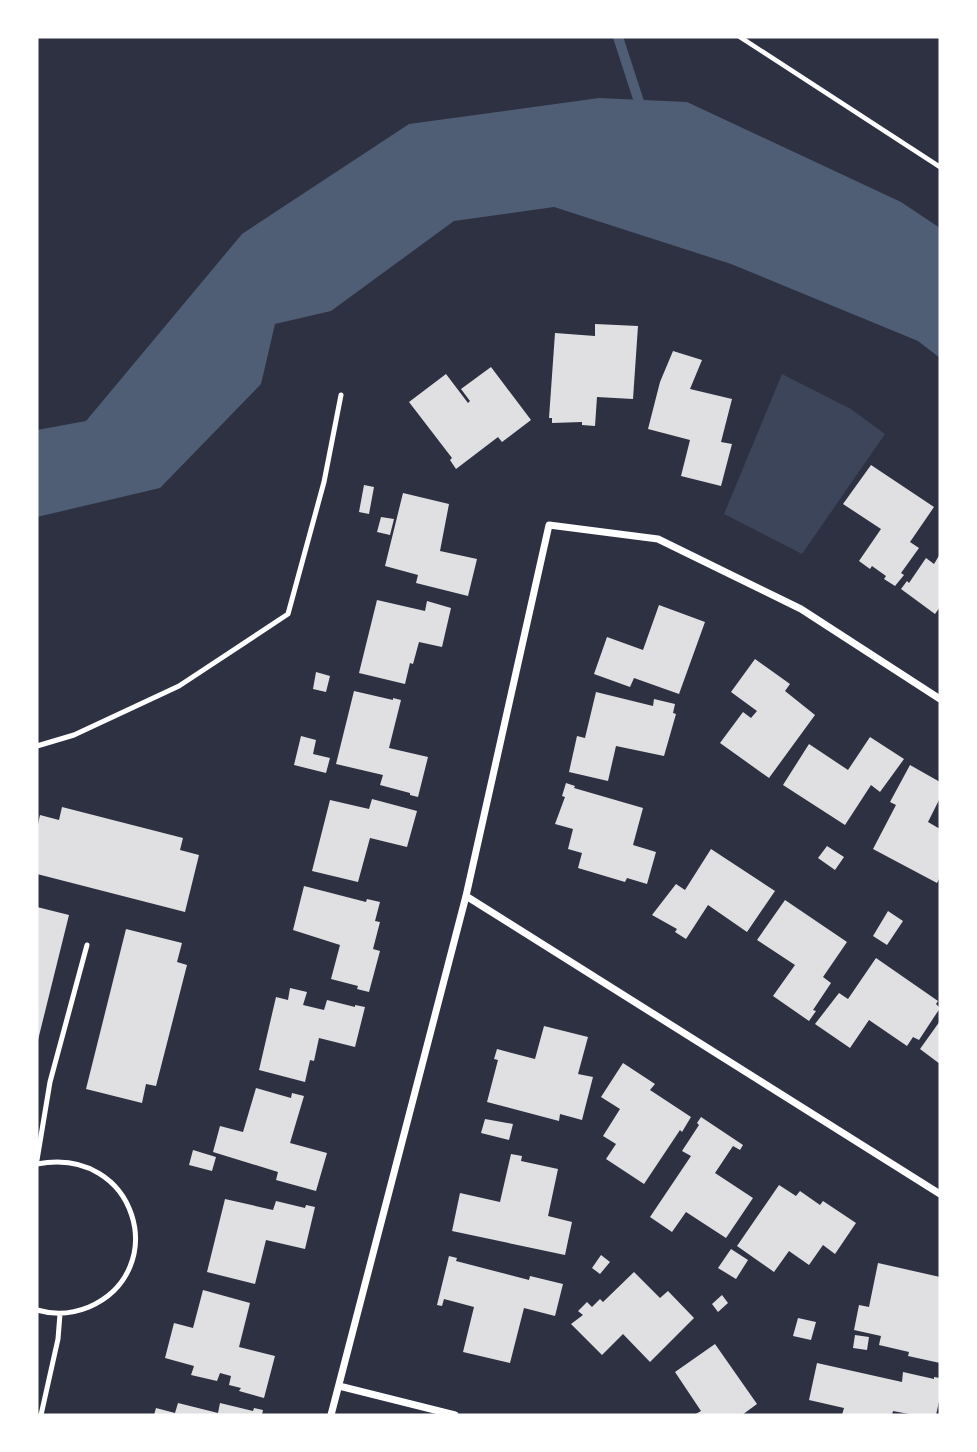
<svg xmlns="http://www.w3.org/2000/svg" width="977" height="1452" font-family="'IBM Plex Serif',serif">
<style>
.green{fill:#3c4559}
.water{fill:#4f5d75}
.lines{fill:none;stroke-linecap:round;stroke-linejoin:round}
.stream{stroke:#4f5d75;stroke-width:10}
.building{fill:#e0e0e3}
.path{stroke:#fff;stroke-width:4.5}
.service{stroke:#fff;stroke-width:5}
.minor{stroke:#fff;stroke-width:7}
</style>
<rect width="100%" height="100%" fill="#2d3142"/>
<path class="green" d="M782 374 851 409 885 434 802 554 724 514Z"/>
<path class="water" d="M599 98 687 102 901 202 940 228V358L918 341 731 264 554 207 454 221 331 311 275 324 261 384 160 488 37 517V430L86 421 242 234 409 124Z"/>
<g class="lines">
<path class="stream" d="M618 37 642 111"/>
</g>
<path class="building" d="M595 324 638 326 633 399 597 397 595 426 582 425V422L552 423V418H549L555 333 595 336Z
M673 351 702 360 690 389 732 399 721 442 732 444 721 486 681 476 690 440 648 429 660 382Z
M491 367 531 420 502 442 498 437 456 469 450 460 452 458 409 402 446 374 468 403 470 401 461 389Z
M871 465 934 507 910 542 919 548 901 573 904 575 895 586 884 579 886 576 872 566 870 569 859 561 881 529 843 504Z
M364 485 374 487 369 514 359 512Z
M403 493 449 504 440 551 477 559 468 596 416 583 418 575 385 566Z
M381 517 394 519 390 535 377 532Z
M940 554V607L935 614 901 589 907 581 909 583 926 558 934 564Z
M377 600 425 611 427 601 451 608 442 647 419 642 413 664 410 663 405 684 359 673Z
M659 605 705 622 679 694 634 678 630 687 594 674 607 637 643 650Z
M755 659 790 684 785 691 815 715 769 778 720 743 743 712 751 718 757 711 731 692Z
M316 672 330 676 326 692 313 689Z
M354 691 393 700V698L401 700 389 748 428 757 418 797 410 795V793L380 785 383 775 336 764Z
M596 692 653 706 654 699 675 704 673 713 676 714 664 756 616 746 608 781 569 772 577 736 585 738Z
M301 736 316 740 313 754 330 758 326 773 294 765Z
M870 737 904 759 880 792 871 785 845 825 783 785 809 744 848 770Z
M910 765 940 782V798L928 822 940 829V877L937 883 873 849 896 805 890 802Z
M566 783 575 786 574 788 643 808 633 845 656 852 647 884 627 878 625 882 578 868 582 853 568 849 573 829 555 824 565 797 562 796Z
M372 799 417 811 407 847 370 838 358 882 312 871 330 800 369 809Z
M62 807 183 838 180 850 199 855 185 912 37 874V829L40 815 59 820Z
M827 846 844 857 835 870 818 858Z
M711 849 775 891 747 932 708 905 686 939 675 932 677 929 652 915 676 884 685 890Z
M304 886 366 902 367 899 380 902 375 921 380 922 373 949 380 951 369 992 357 989 358 986 331 979 340 945 293 930Z
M785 900 847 942 823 977 831 983 813 1010 816 1011 809 1021 773 996 795 965 757 940Z
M37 907 69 915 38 1040H37Z
M888 911 903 921 887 945 873 936Z
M126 929 182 943 177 962 187 965 156 1086 146 1084 142 1103 86 1089Z
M876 958 938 1001 936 1004 940 1008 919 1040 913 1037 907 1046 869 1020 850 1048 815 1024 839 993 848 999Z
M290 988 307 992 303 1005 324 1010 327 1000 355 1007V1005L365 1007 355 1047 319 1038 314 1061 310 1060 305 1082 259 1070 276 997 288 1000Z
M940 1021V1064L920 1049Z
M544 1026 588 1037 578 1074 593 1077 582 1120 560 1114 559 1121 487 1102 498 1060 494 1059 497 1049 535 1059Z
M623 1063 655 1084 650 1090 691 1117 682 1132 680 1130 644 1184 606 1159 616 1144 603 1136 620 1109 601 1097Z
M256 1088 291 1098 292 1093 304 1096 290 1143 327 1153 316 1191 276 1180 278 1172 213 1152 220 1126 243 1132Z
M701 1117 743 1145 740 1150 733 1146 715 1173 753 1198 726 1238 686 1212 672 1232 650 1217 691 1156 682 1151 699 1125 697 1123Z
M485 1119 513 1124 509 1140 481 1133Z
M193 1150 216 1157 212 1171 189 1165Z
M511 1154 522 1156 521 1161 558 1169 548 1216 572 1222 565 1255 452 1231 460 1193 500 1202Z
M779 1185 796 1196 800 1191 820 1205 823 1201 856 1223 835 1254 823 1245 809 1265 789 1251 774 1272 737 1246Z
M225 1199 273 1210 276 1201 305 1208 306 1205 315 1207 305 1249 266 1240 255 1284 207 1272Z
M731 1249 748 1260 736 1279 718 1268Z
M601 1255 610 1262 600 1274 592 1268Z
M449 1256 457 1258 456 1261 529 1280 530 1276 563 1284 555 1316 524 1308 510 1363 463 1352 474 1307 444 1299 442 1306 437 1305Z
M878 1263 940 1277V1363L908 1356 909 1352 879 1345 881 1336 854 1330 859 1305 869 1307Z
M634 1272 660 1298 668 1291 694 1318 650 1362 623 1334 602 1355 571 1324 583 1315 578 1311 587 1302 592 1307 600 1299 603 1302Z
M203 1290 250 1303 239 1347 275 1356 264 1398 239 1391 241 1388 229 1385 231 1376 220 1373 217 1381 191 1375 194 1366 165 1358 174 1323 193 1328Z
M722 1295 728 1303 718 1312 712 1304Z
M798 1318 816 1322 811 1340 793 1336Z
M855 1335 869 1337 867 1350 853 1348Z
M715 1344 757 1404 742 1415H694L701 1411 675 1372Z
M817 1363 902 1382 903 1372 934 1379V1377L940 1378V1397L936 1415H914L893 1411 892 1415H842L844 1408 809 1400Z
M178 1403 218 1413 220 1403 253 1411 254 1408 263 1410 262 1415H154L156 1408 175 1413Z"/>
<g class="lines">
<path class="path" d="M740 37 940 167"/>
<path class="service" d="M37 746 74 735 179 686 288 614 324 482 341 395
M37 1160 50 1082 87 945
M37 1164C137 1145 172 1271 89 1307 72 1314 54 1315 37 1310
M41 1415 58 1339 60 1314"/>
<path class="minor" d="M466 896 940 1194
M339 1386 455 1415
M331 1415 466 896 549 525 658 539 801 609 940 699"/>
</g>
<rect width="977" height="1452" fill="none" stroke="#ffffff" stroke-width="77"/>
</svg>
